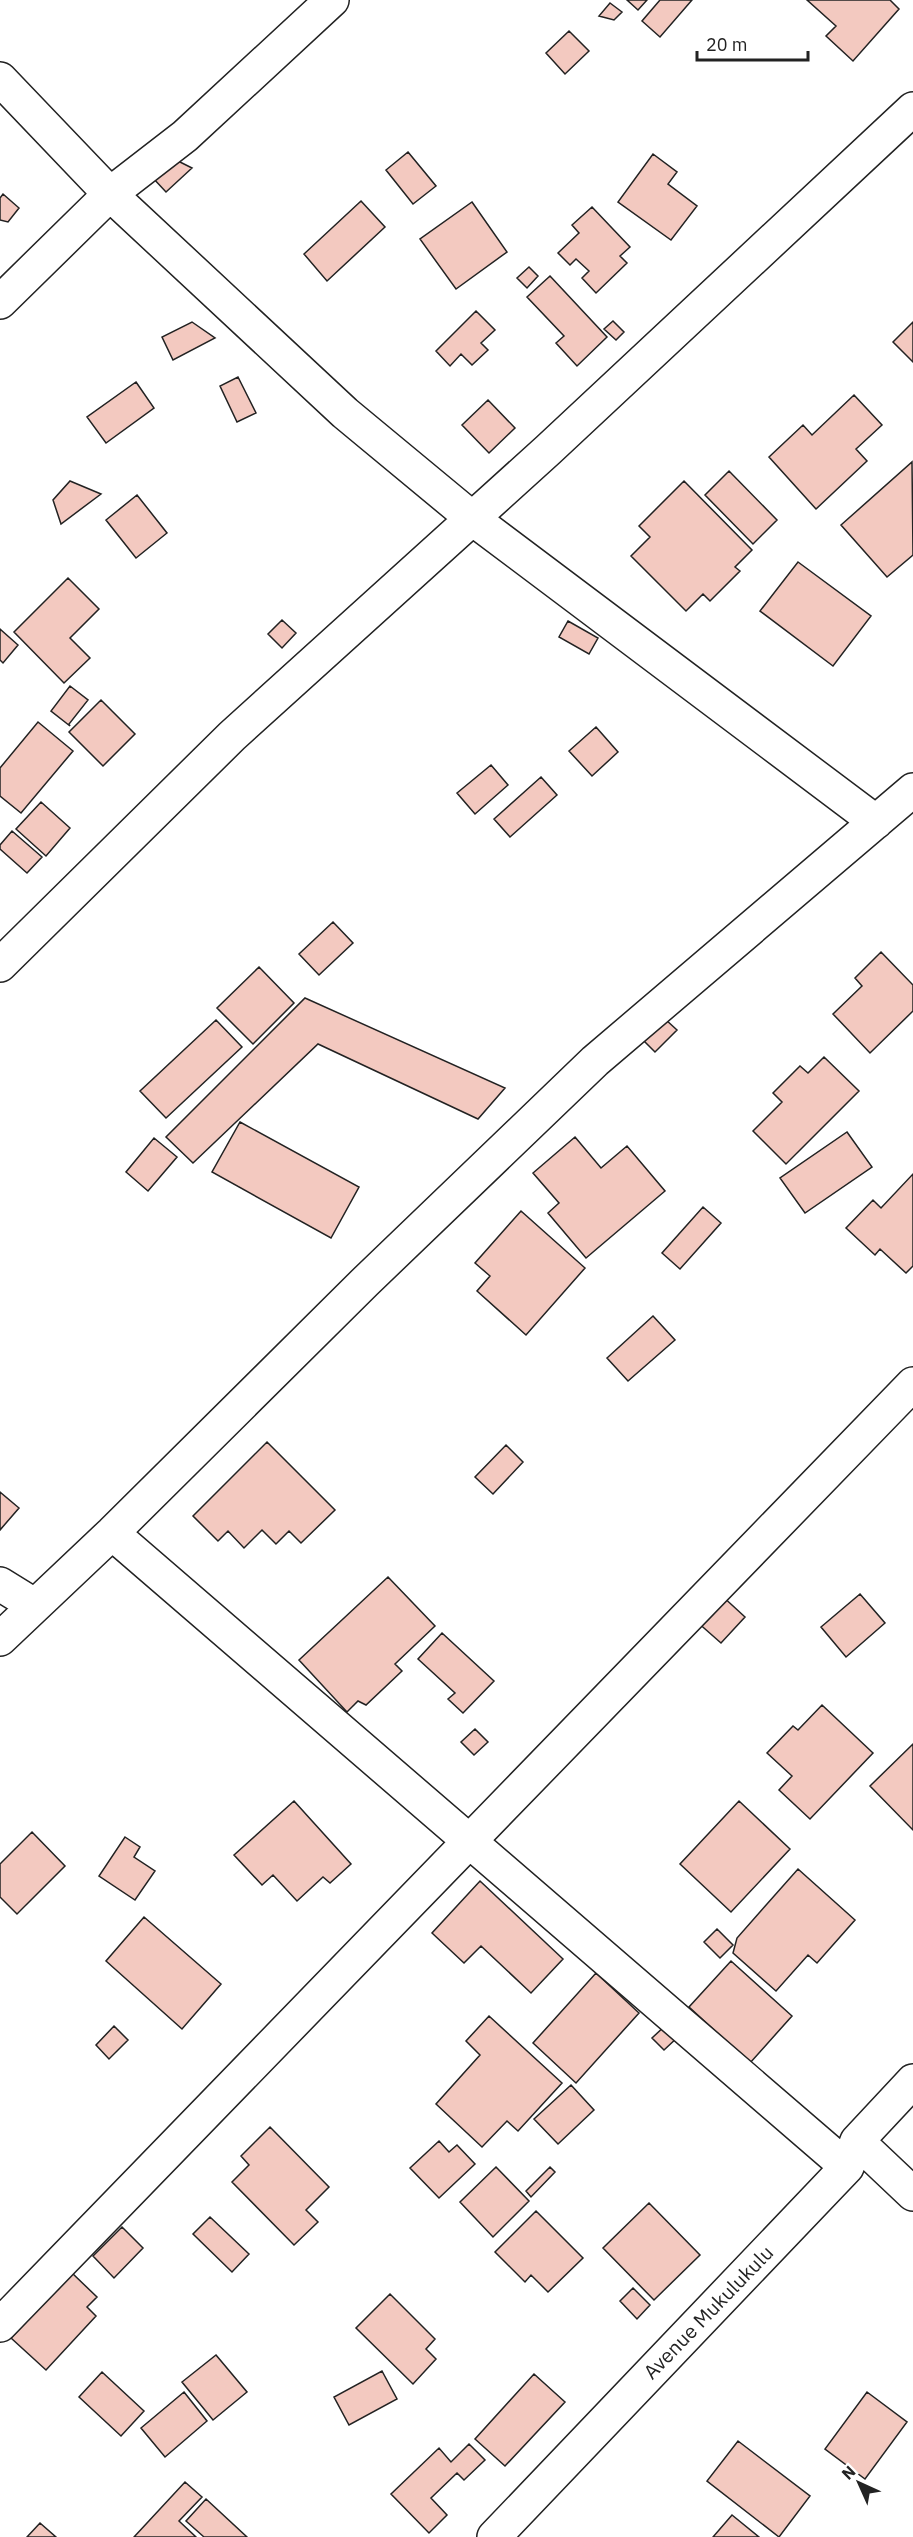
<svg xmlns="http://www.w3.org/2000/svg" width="913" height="2537" font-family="'IBM Plex Sans',sans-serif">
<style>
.building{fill:#f3c9c0;stroke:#222;stroke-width:1.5}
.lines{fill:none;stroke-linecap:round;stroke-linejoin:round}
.minor-casing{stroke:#222;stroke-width:36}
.minor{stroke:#fff;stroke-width:33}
.labels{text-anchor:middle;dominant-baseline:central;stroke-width:4.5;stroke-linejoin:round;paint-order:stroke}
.street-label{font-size:20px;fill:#222;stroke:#fff}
</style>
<rect width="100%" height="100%" fill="#fff"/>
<path class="building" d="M627 0H647L638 10Z
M660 0H692L660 37 642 21Z
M807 0H890L899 9 853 61 826 36 836 26Z
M610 3 622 12 614 20 599 16Z
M569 31 589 51 565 74 546 53Z
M408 152 436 186 413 204 386 170Z
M653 154 677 172 668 184 697 206 671 240 618 202Z
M174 159 192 168 166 192 153 178Z
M3 194 19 208 8 222 0 220V198Z
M361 201 385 227 327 281 304 254Z
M472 202 507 252 456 289 420 239Z
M592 207 630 247 620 256 627 263 596 293 582 278 589 271 576 259 570 265 558 253 579 233 572 225Z
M529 267 538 276 527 288 517 278Z
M550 276 607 337 577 366 556 343 564 336 527 297Z
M476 311 495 330 481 343 488 350 472 365 461 354 450 366 436 351Z
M613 321 624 332 616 340 604 329Z
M192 322 215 338 173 360 162 337Z
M913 322V362L893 342Z
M238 377 256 413 237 422 220 386Z
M136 382 154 408 106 443 87 417Z
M854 395 882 425 856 449 867 461 816 509 769 457 803 425 812 435Z
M488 400 515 428 489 453 462 425Z
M912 462 913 555 887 577 841 525Z
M729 471 777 520 753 544 705 495Z
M70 481 101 494 61 524 53 500Z
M684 481 752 550 735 567 740 571 710 601 703 594 686 611 631 556 650 537 639 526Z
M137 495 167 533 136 558 106 520Z
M798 562 871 616 833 666 760 611Z
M68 578 99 609 70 638 90 658 64 683 14 632Z
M282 620 296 633 282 648 268 634Z
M568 621 598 638 589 654 559 637Z
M0 629 18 645 3 663 0 660Z
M70 686 88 700 69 724 70 726 51 711Z
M101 700 135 734 103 766 69 732Z
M38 722 73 751 21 813 0 796V768Z
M596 727 618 752 592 776 569 751Z
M491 765 508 785 475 814 457 793Z
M541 777 557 795 510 837 494 819Z
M41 802 70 828 46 856 16 829Z
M12 831 42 857 27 873 0 849V845Z
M333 922 353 943 319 975 299 954Z
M881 952 913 985V1011L870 1053 833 1014 862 986 855 978Z
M259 967 294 1003 253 1044 217 1008Z
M305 998 505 1088 478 1119 318 1044 193 1163 166 1137Z
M665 1019 677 1030 655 1052 644 1041Z
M216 1020 242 1047 166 1118 140 1091Z
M824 1057 859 1091 786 1164 753 1131 782 1102 773 1093 800 1066 808 1073Z
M240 1122 359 1187 331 1238 212 1172Z
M847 1132 872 1167 805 1213 780 1178Z
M575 1137 601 1168 627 1146 665 1191 586 1258 548 1213 559 1203 533 1173Z
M154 1138 177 1157 148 1191 126 1172Z
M913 1174V1266L906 1273 880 1249 875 1255 846 1228 873 1200 881 1208Z
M703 1207 721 1223 680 1269 662 1253Z
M521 1211 585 1268 526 1335 477 1291 490 1276 475 1263Z
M653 1316 675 1340 628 1381 607 1358Z
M267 1442 335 1510 301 1543 289 1531 276 1544 262 1530 244 1548 228 1531 218 1541 193 1516Z
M506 1445 523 1462 493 1494 475 1477Z
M0 1492 19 1508 0 1530Z
M388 1577 435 1626 395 1664 402 1671 366 1705 358 1701 347 1712 299 1660Z
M720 1594 745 1617 721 1643 696 1621Z
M860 1594 885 1623 846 1657 821 1627Z
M442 1633 494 1681 463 1713 448 1699 455 1693 418 1659Z
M822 1705 873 1753 810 1819 779 1790 792 1776 767 1753 793 1726 798 1730Z
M475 1729 488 1742 474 1755 461 1742Z
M913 1744V1830L870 1786Z
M294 1801 351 1864 330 1883 323 1877 297 1901 273 1875 262 1885 234 1855Z
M739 1801 790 1849 731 1912 680 1864Z
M32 1832 65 1866 17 1914 0 1897V1864Z
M125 1837 140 1847 134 1857 155 1871 135 1900 99 1876Z
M798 1869 855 1920 817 1963 808 1955 776 1991 733 1953 737 1938Z
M480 1881 563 1959 531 1993 481 1946 464 1963 432 1933Z
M144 1917 221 1984 182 2029 106 1961Z
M717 1929 733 1945 720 1958 704 1942Z
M731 1961 792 2016 750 2063 689 2007Z
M596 1973 639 2013 576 2083 533 2043Z
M489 2016 562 2083 518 2131 507 2121 482 2147 436 2104 480 2055 466 2041Z
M667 2024 679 2036 664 2050 652 2038Z
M114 2026 128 2040 109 2059 96 2045Z
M571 2085 594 2110 558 2144 534 2119Z
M270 2127 329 2187 306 2210 318 2222 294 2245 232 2182 249 2165 241 2156Z
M439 2141 449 2152 457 2145 475 2164 439 2198 410 2168Z
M496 2167 529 2201 493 2237 460 2202Z
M550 2167 555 2172 531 2197 526 2191Z
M649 2203 700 2255 654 2300 603 2248Z
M536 2211 583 2258 548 2292 531 2275 525 2282 495 2252Z
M210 2217 249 2254 232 2272 193 2234Z
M122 2227 143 2248 114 2278 93 2256Z
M72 2273 97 2297 87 2307 96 2316 46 2370 11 2338Z
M633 2288 650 2305 637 2319 620 2301Z
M390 2294 435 2339 426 2349 436 2359 413 2384 356 2328Z
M216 2355 247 2392 213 2420 182 2382Z
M382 2371 397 2399 349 2425 334 2397Z
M102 2372 144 2411 121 2436 79 2397Z
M534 2374 565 2402 505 2466 475 2439Z
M184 2392 207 2421 165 2457 141 2428Z
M867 2392 907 2422 865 2479 825 2449Z
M738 2441 810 2496 779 2537 707 2481Z
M469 2444 485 2460 464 2480 457 2473 431 2498 447 2515 429 2533 391 2494 439 2448 451 2462Z
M185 2482 202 2497 179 2521 196 2537H134Z
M206 2499 247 2537H204L186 2521Z
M732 2515 759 2537H713Z
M40 2523 56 2537H27Z"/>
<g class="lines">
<defs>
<path id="minor" d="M0 79 110 194 345 413 473 519 876 822
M0 302 110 194 185 136 332 0
M0 965 232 736 548 450 913 109
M112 1533 847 2167
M0 1584 34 1605
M0 1639 112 1533 365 1282 595 1061 913 790
M857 2141 913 2194
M0 2325 913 1384
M494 2537 847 2167 857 2141 913 2081"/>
</defs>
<use href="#minor" class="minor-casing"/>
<use href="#minor" class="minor"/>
</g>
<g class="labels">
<g class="street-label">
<text transform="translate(708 2312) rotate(-46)">Avenue Mukulukulu</text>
</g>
</g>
<g transform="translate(859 2483) rotate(315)" stroke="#ffffff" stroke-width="4.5" paint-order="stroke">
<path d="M0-4.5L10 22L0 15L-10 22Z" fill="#222222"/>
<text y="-9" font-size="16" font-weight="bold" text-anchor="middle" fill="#222222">N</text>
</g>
<path d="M697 51v9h111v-9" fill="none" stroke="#222222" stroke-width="3"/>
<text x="706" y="51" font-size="18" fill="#222222" stroke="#ffffff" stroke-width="4.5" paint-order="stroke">20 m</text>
</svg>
